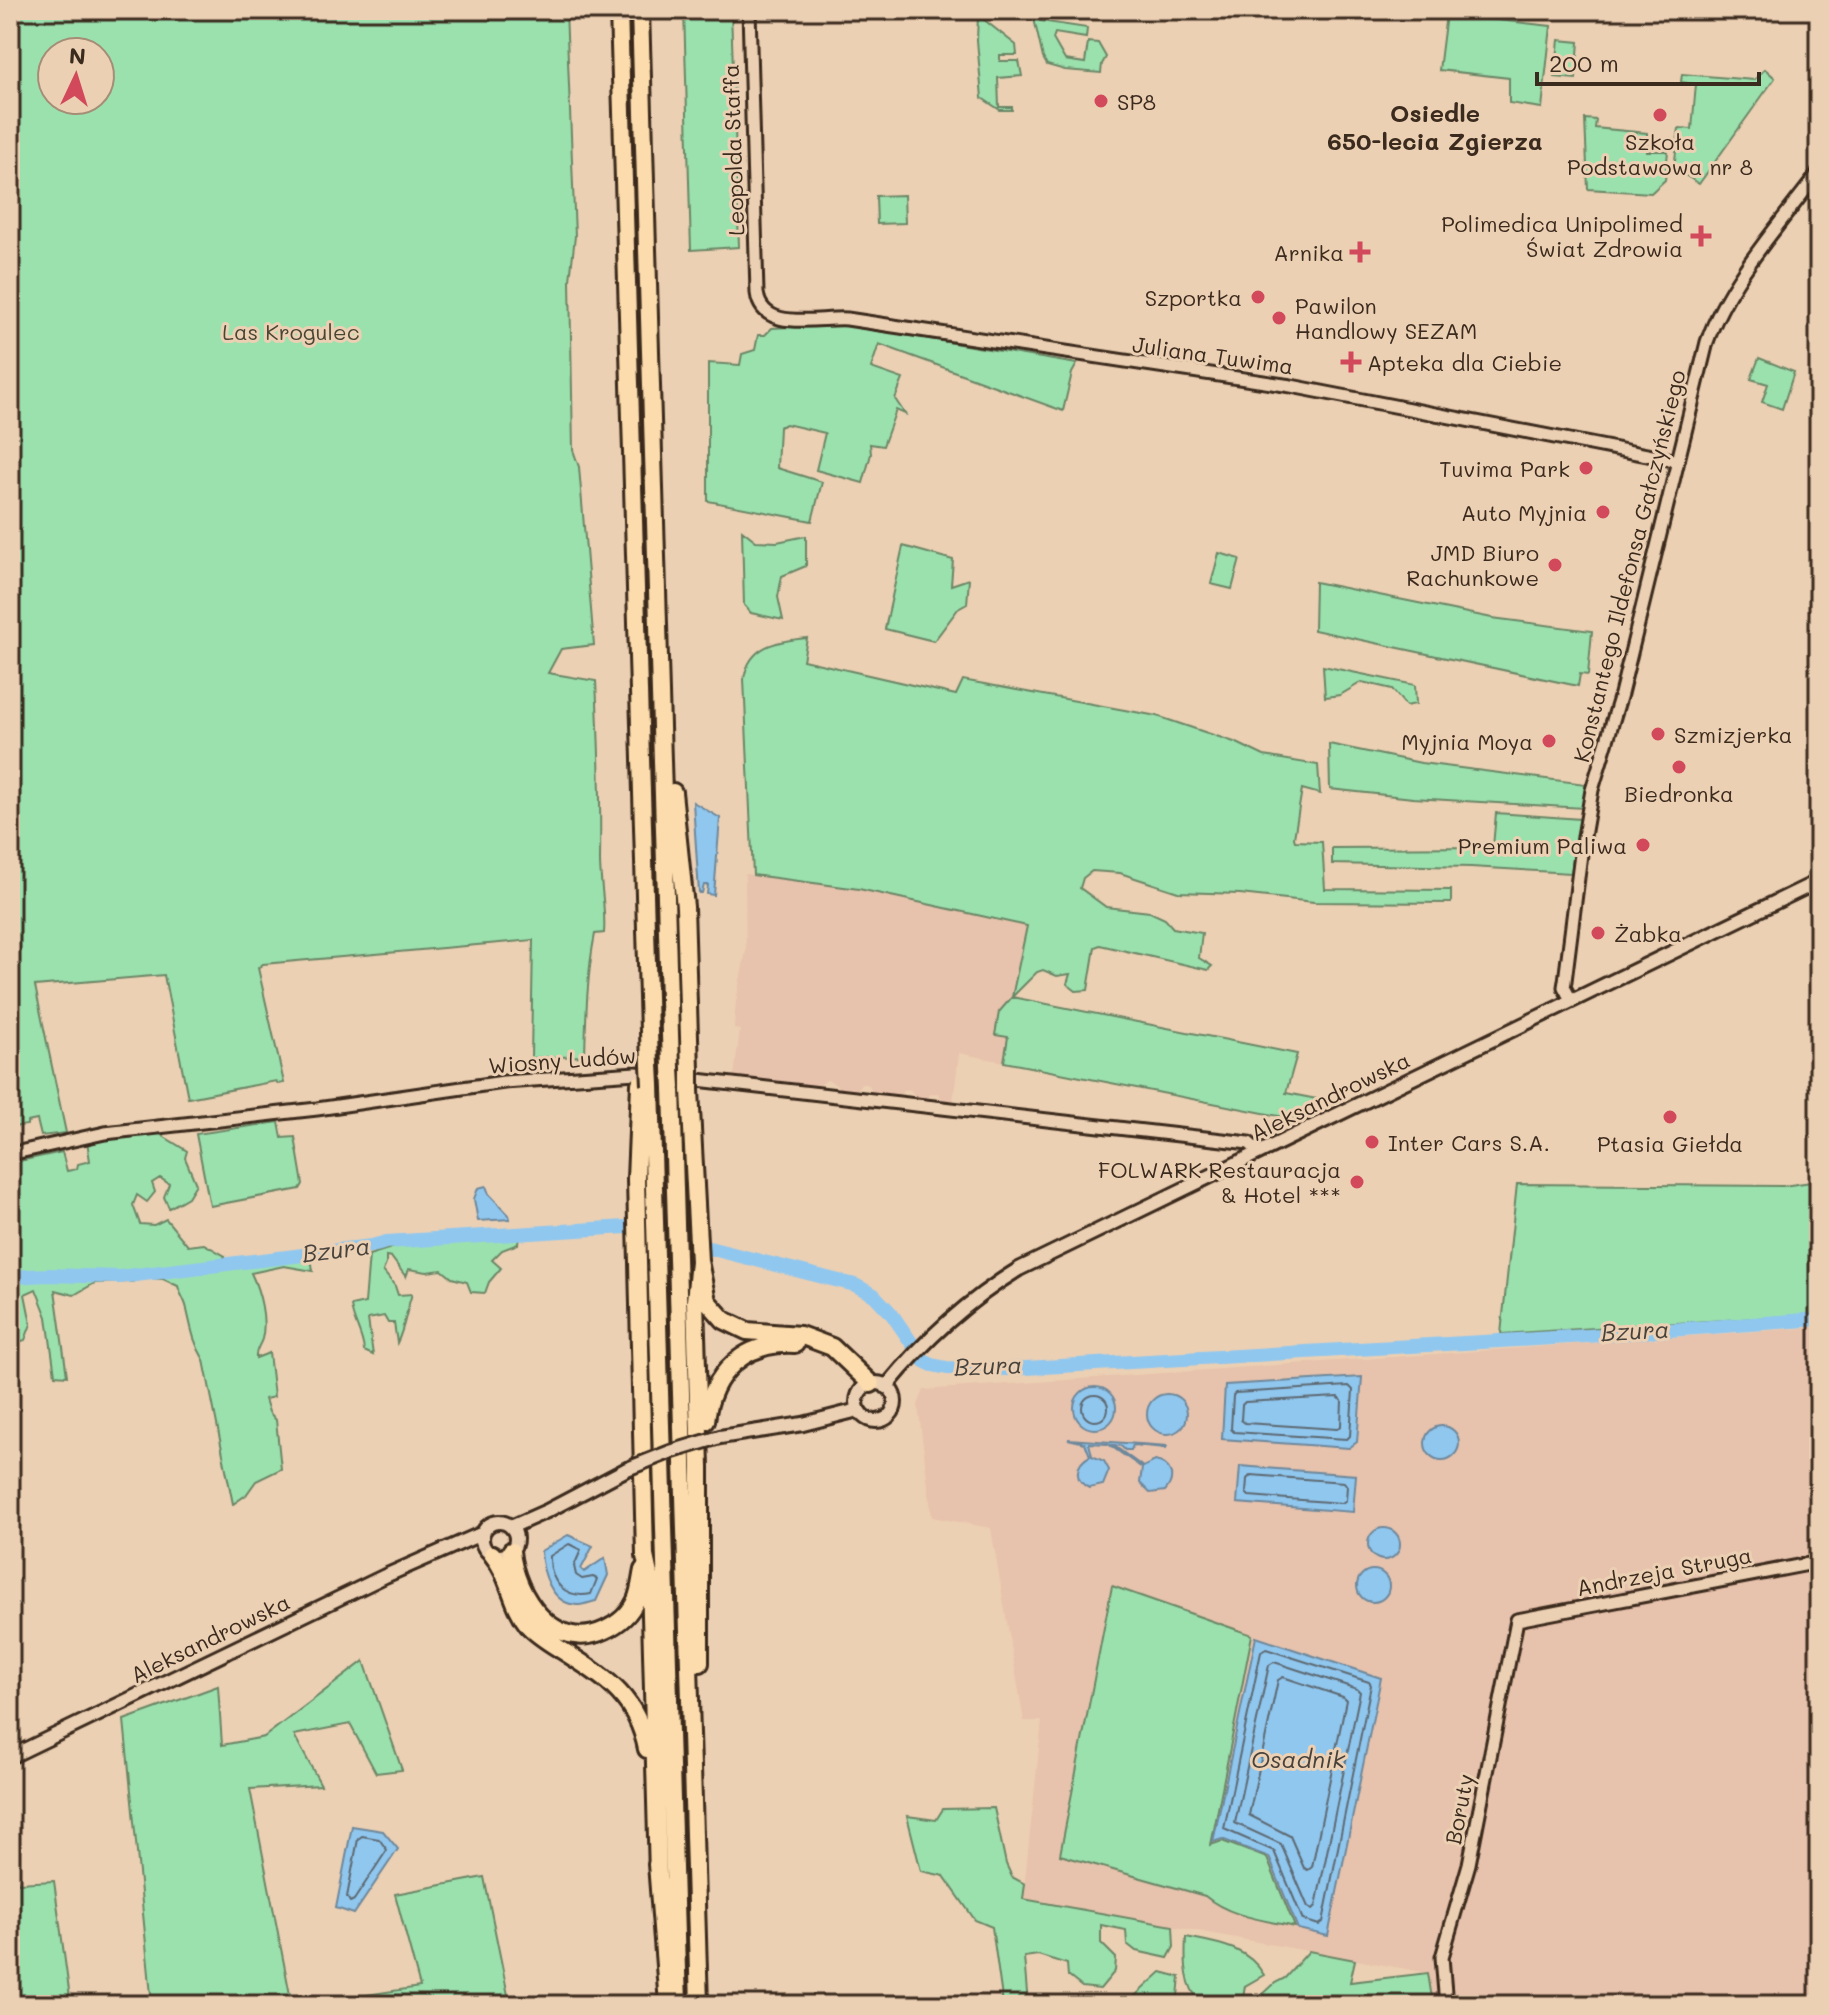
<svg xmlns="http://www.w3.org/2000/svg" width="1829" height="2015" font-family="Mali,sans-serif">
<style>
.built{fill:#e7c2ac}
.green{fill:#9be1ae;stroke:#6b8666;stroke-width:2;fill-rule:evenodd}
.water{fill:#90c7ef;stroke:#6e889b;stroke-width:2}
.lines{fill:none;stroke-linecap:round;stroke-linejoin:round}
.shore{stroke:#5d6972;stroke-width:2}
.river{stroke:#90c7ef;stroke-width:14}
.tertiary-casing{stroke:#3b2a1e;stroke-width:17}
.secondary-casing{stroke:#3b2a1e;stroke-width:18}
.motorway-casing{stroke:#3b2a1e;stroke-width:22}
.tertiary{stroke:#ecd0b3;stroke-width:11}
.secondary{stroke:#ecd0b3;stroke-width:12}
.motorway{stroke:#fcdcac;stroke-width:16}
.secondary-bridge-casing{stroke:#3b2a1e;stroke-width:18;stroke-linecap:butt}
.motorway-bridge-casing{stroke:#3b2a1e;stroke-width:22;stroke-linecap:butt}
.secondary-bridge{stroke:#ecd0b3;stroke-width:12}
.motorway-bridge{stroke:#fcdcac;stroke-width:16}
.poi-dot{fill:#d1495b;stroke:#ecd0b3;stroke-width:3}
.labels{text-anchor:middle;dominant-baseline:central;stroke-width:6;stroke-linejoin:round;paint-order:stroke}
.poi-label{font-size:22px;fill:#3b2a1e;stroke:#ecd0b3;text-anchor:end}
.street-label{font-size:22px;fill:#3b2a1e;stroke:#ecd0b3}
.park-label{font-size:22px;fill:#494534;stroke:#ecd0b3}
.neighbourhood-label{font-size:24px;font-weight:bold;fill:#3b2a1e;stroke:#ecd0b3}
.water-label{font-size:24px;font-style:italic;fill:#48423d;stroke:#ecd0b3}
</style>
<rect width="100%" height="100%" fill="#ecd0b3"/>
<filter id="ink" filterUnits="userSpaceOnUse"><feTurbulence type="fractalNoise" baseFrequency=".0125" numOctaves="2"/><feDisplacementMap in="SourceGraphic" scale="16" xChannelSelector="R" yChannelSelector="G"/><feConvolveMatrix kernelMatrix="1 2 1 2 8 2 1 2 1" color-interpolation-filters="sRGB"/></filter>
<g filter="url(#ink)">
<path class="built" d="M745 874 859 889 1027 926 1023 964 1012 998 1004 1062 959 1053 953 1102 942 1100 938 1093 930 1094 928 1099 915 1097 911 1090 905 1089 899 1096 872 1093 869 1085 864 1084H861L857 1091 841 1089 831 1081 826 1080 819 1086 734 1077 740 1030 734 1029 736 1001 746 951Z
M1819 1327V2005H1433L1428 1973 1023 1899 1042 1721H1024L991 1528 932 1517 918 1405 924 1390Z"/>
<path class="green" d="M10 10H566L575 236 570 280 573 450 579 467 594 645 561 649 548 673 596 681C599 741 601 800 600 860 600 884 606 909 604 933L595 934C587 974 586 1015 585 1056L531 1058 533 940 263 964 258 968 284 1083 278 1084 276 1081 188 1098 164 975 35 986 66 1133 41 1136 37 1120 27 1122V1125L13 1127 10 1113ZM52 52H100V100H52Z
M684 10H731L739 247 691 250Z
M1032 10H1041L1040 21 1087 28 1086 38 1055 33 1053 39 1065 60 1085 63 1088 42 1098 43 1106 57 1102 64 1101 73 1065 70 1047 65 1043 58Z
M1446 14 1551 26 1542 108 1509 103V78L1439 70Z
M978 15 1016 45 1017 55H1000V61H1019L1022 76 998 78 999 107H1012V110H1000L982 98 977 40Z
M1559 40 1579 42 1576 79 1555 77Z
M1765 69 1775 78 1699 184 1674 168 1679 128 1692 129 1696 84 1681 82 1682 74 1754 80Z
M1585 119 1596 120 1595 128 1647 133V151H1668L1665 180 1651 193 1588 189Z
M904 195 905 223 877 224 876 196Z
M841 324 1077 364 1072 373 1063 411 879 344 871 368 903 379 895 399 905 414 896 410 883 446 870 444 871 454 863 483 816 470 825 433 786 424 779 427 777 468 822 482 812 521 708 501V363L740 365 742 354 755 350 758 335H765L772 328Z
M1759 358 1794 372 1782 409 1762 402 1768 384 1751 379Z
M742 530 756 541 777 542 806 536V566L782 576 778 597 783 620 751 613 744 605Z
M903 546 953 560 951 585 969 579 967 604 958 609 934 641 885 629Z
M1219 553 1240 559 1232 589 1211 584Z
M1315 582 1492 618 1592 631 1588 675 1580 674 1578 686 1314 630Z
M807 638 803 660 956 695 963 680 1157 716 1237 743 1264 756 1318 765 1320 794 1302 789 1294 838 1295 841 1322 842 1325 889 1451 890V903L1314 902 1240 894 1178 892 1120 873 1092 871 1083 878 1080 888 1106 907 1150 912 1165 919 1173 928 1202 933 1199 958 1212 966 1208 970 1100 945 1095 947 1088 990 1076 991 1067 984 1070 974 1057 976 1043 970 1037 972 1012 997 1297 1054 1286 1093 1332 1102 1330 1106 1299 1120 1004 1062 1008 1037 995 1035 999 1012 1012 997 1027 926 859 889 753 875 744 679C749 645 777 641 807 638Z
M1323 666 1415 685 1416 704 1406 706 1392 689 1362 682 1340 695 1325 697Z
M1329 744 1421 763 1586 784 1584 808 1413 798 1330 789Z
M1496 813 1580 819 1571 873 1471 867 1332 864V848L1493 847Z
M279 1122 282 1138 295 1137 303 1184 300 1189 210 1206 196 1134Z
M158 1133 187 1151 185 1158 196 1184 188 1197 169 1208 164 1197 169 1184 160 1178 152 1183 155 1192 147 1202 137 1195 133 1205 140 1224 154 1225 166 1219 188 1246 204 1244 225 1256 219 1268 311 1257 313 1271 284 1266 251 1273C260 1292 267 1319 262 1339 259 1348 255 1349 256 1358L269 1353 274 1397 265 1399 269 1412 276 1420 281 1469 256 1481 246 1495 233 1504 204 1360C193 1341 192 1331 187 1310 186 1301 180 1295 178 1286L163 1279 146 1278 131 1282 95 1283 74 1295 55 1290 67 1376 55 1375 47 1317 36 1289 25 1294 31 1324 25 1340 13 1344 10 1338V1163L62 1152 67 1171 77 1169 78 1164 90 1161 87 1141Z
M1819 1181V1314L1501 1334 1517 1184 1783 1186Z
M519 1237 518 1244 502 1250 492 1260 501 1268 489 1282 485 1293 471 1292 467 1282 452 1278 442 1270 427 1272 409 1269 406 1277 391 1257 386 1256V1264L383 1271 395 1286 398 1295 412 1294C406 1311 405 1327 397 1343L394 1323H388L384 1316 368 1319 373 1355 364 1351C363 1335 353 1322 351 1306L365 1303 369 1255 401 1245Z
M1112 1586 1252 1635 1211 1845 1222 1841 1267 1858 1295 1927C1264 1920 1230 1917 1205 1896L1060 1855Z
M364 1661 402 1770 376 1773 350 1724 294 1735 321 1785 250 1789 292 2005H152L124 1720 218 1686 222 1745 264 1737Z
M994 1808 1006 1864 1012 1877 1025 1884 1023 1899 1173 1926 1174 1947 1168 1958 1136 1951 1127 1944 1126 1930 1101 1925V1943L1116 1958 1115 1971 1100 1989 1082 1987 1068 1976 1067 1964 1038 1955 1024 1957 1028 2005H1003L992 1927 975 1920 944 1876 921 1871 907 1816 936 1820 943 1809Z
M10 1846 18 1883 54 1881 71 2005H10Z
M484 1877 510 2005H299L420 1987 395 1894Z
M1186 1937C1216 1943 1247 1946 1264 1975L1245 1986 1243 1998H1259L1275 1983 1285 1978 1309 1951 1355 1960 1350 1982 1428 1973 1433 2005H1210C1206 2002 1198 1999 1195 1995 1184 1979 1185 1955 1186 1937Z
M1161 1972 1180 1977 1177 2005H1125Z"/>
<path class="water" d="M693 802 720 818 714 895 707 894 708 885H704L702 893H699Z
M486 1186 489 1194 509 1215 510 1219 478 1221 474 1199 478 1188Z
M1362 1377 1357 1442 1349 1448 1222 1439 1225 1385Z
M1074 1408a21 21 0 1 1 42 0a21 21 0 1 1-42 0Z
M1147 1414a20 20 0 1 1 40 0a20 20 0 1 1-40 0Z
M1425 1443a17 17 0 1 1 34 0a17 17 0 1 1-34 0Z
M1068 1439 1167 1446 1166 1448 1133 1445 1131 1450H1125L1121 1446 1113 1445 1143 1467 1155 1461C1172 1464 1176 1479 1165 1491L1150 1493 1140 1483 1142 1468 1108 1444 1089 1443 1092 1456 1104 1461 1109 1470 1103 1485 1089 1488C1073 1480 1075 1464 1090 1456L1085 1443Z
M1240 1466 1356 1475 1353 1512 1237 1503Z
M1368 1544a16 16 0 1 1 32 0a16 16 0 1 1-32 0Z
M568 1535 593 1546 581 1569 584 1572 605 1558 608 1575 596 1601C591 1602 583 1605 577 1605 551 1604 542 1572 541 1551Z
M1357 1586a16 16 0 1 1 32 0a16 16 0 1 1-32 0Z
M1256 1637 1381 1678 1328 1936 1298 1929 1269 1857 1222 1839 1213 1842Z
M352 1826 383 1831 398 1849 354 1914 336 1908Z"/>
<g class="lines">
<path class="shore" d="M1349 1386 1353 1390 1350 1436 1347 1439 1234 1432 1231 1429 1233 1396 1235 1393Z
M1082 1408a13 13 0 1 1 26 0a13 13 0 1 1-26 0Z
M1338 1397 1342 1401 1341 1425 1337 1429 1245 1423 1241 1420 1242 1405 1245 1402Z
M1251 1475 1344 1482 1347 1486 1346 1500 1342 1503 1249 1496 1246 1493 1247 1479Z
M569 1544 581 1550 574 1566 576 1575 582 1579 593 1577 597 1579 591 1594C565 1599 549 1582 550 1556Z
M1266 1649 1369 1682 1371 1685 1323 1922 1319 1925 1303 1920 1274 1851 1224 1829 1261 1652Z
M1274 1662 1357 1689 1360 1692 1316 1906 1313 1909 1308 1907 1281 1844 1235 1823 1269 1665Z
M1283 1677 1343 1697 1346 1700 1312 1867 1308 1870 1304 1868 1290 1836 1249 1815 1278 1680Z
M362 1836 379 1839 387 1850 354 1900 350 1902 347 1897 358 1839Z"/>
<path class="river" d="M10 1277 48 1275 119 1277 328 1252C349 1246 365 1250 386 1242L626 1227 855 1285 874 1295 891 1313 924 1361 932 1365 947 1368 1008 1369 1588 1336 1819 1319"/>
<defs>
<path id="tertiary" d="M749 10 757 293C762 333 818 317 847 319L1291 386 1678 461
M1571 1000 1564 987 1565 981 1581 854 1592 790 1621 694 1707 342C1728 281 1780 224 1819 172
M10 1154 105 1133 317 1109 504 1082 636 1073 1249 1143 1259 1152
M1446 2005 1442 1957 1469 1864 1517 1620 1819 1562"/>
<path id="secondary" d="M857 1402a19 19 0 1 1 38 0a19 19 0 1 1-38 0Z
M886 1387C925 1339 967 1301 1019 1269L1819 881
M720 1437 803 1424 858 1410
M482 1539a17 17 0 1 1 34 0a17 17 0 1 1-34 0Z
M511 1527 547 1511 627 1469
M10 1757 385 1576 483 1533"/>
<path id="motorway" d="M619 10 650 1065
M640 10 671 1068
M673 792 685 907 690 1070
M640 1084 636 1179 645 1556 650 1579 658 1875
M651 1085 678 2005
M672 1088 699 2005
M690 1090 699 1261 707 1301 724 1320 747 1331 800 1335 832 1347 871 1384
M699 1261 695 1301 700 1467V1663
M706 1421C711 1373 745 1341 795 1344
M511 1551C515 1596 554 1654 605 1630 618 1624 630 1614 636 1600 640 1591 641 1579 643 1570
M492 1554C510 1575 511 1604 528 1625 539 1637 554 1645 568 1654 609 1680 637 1699 647 1749
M657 1864 668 2004"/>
</defs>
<use href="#tertiary" class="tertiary-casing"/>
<use href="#secondary" class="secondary-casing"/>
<use href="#motorway" class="motorway-casing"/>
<use href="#tertiary" class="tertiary"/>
<use href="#secondary" class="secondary"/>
<use href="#motorway" class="motorway"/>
<defs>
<path id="secondary-bridge" d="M627 1469 670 1452 720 1437"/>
<path id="motorway-bridge" d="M650 1065 651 1085
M671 1068 672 1088
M690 1070V1090"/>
</defs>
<use href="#secondary-bridge" class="secondary-bridge-casing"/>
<use href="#motorway-bridge" class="motorway-bridge-casing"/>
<use href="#secondary-bridge" class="secondary-bridge"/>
<use href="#motorway-bridge" class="motorway-bridge"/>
</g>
</g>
<g class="poi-dot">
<circle cx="1101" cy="101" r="8"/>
<circle cx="1660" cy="115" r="8"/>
<path d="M1697 224h8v8h8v8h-8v8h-8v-8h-8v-8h8z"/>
<path d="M1356 240h8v8h8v8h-8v8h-8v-8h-8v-8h8z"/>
<circle cx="1258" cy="297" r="8"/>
<circle cx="1279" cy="318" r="8"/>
<path d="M1347 350h8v8h8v8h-8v8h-8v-8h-8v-8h8z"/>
<circle cx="1586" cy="468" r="8"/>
<circle cx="1603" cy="512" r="8"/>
<circle cx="1555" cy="565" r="8"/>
<circle cx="1658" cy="734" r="8"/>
<circle cx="1549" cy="741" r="8"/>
<circle cx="1679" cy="767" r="8"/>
<circle cx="1643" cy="845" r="8"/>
<circle cx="1598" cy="933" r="8"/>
<circle cx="1670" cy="1117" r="8"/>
<circle cx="1372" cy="1142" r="8"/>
<circle cx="1357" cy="1182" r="8"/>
</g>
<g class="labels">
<g class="poi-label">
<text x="1117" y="101" text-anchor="start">SP8</text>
<text x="1660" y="141" text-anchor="middle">Szkoła<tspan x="1660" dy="25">Podstawowa nr 8</tspan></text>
<text x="1683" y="223">Polimedica Unipolimed<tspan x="1683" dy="25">Świat Zdrowia</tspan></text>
<text x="1344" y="252">Arnika</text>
<text x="1242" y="297">Szportka</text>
<text x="1295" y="305" text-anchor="start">Pawilon<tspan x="1295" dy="25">Handlowy SEZAM</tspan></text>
<text x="1367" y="362" text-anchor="start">Apteka dla Ciebie</text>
<text x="1570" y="468">Tuvima Park</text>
<text x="1587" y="512">Auto Myjnia</text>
<text x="1539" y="552">JMD Biuro<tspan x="1539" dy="25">Rachunkowe</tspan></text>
<text x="1674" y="734" text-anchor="start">Szmizjerka</text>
<text x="1533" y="741">Myjnia Moya</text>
<text x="1679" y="793" text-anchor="middle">Biedronka</text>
<text x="1627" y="845">Premium Paliwa</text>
<text x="1614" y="933" text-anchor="start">Żabka</text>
<text x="1388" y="1142" text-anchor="start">Inter Cars S.A.</text>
<text x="1670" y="1143" text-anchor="middle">Ptasia Giełda</text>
<text x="1341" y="1169">FOLWARK Restauracja<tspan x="1341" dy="25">&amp; Hotel ***</tspan></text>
</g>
<g class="street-label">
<text transform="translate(733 150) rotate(-92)">Leopolda Staffa</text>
<text transform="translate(1213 355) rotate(8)">Juliana Tuwima</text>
<text transform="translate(1629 566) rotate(-76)">Konstantego Ildefonsa Gałczyńskiego</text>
<text transform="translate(562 1060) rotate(-4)">Wiosny Ludów</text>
<text transform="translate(1330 1096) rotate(-26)">Aleksandrowska</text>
<text transform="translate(1664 1571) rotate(-11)">Andrzeja Struga</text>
<text transform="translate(210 1638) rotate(-26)">Aleksandrowska</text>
<text transform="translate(1459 1809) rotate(-79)">Boruty</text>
</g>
<g class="park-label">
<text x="291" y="331">Las Krogulec</text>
</g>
<g class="neighbourhood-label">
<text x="1435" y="112">Osiedle<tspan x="1435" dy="28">650-lecia Zgierza</tspan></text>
</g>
<g class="water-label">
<text transform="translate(336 1249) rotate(-7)">Bzura</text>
<text transform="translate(1635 1330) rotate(-3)">Bzura</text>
<text transform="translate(988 1365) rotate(-2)">Bzura</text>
<text x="1298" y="1758">Osadnik</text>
</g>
</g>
<rect width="1829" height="2015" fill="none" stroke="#ecd0b3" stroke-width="40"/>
<rect x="20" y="20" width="1789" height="1975" fill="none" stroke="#3b2a1e" stroke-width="3" filter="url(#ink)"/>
<g transform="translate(76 76) rotate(4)"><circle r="38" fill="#ecd0b3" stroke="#a58e77" stroke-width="2"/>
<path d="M0-6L14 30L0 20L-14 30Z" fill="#d1495b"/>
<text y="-12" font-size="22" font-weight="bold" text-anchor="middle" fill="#3b2a1e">N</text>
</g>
<path d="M1537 72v12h222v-12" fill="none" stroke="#3b2a1e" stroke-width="4"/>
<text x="1549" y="72" font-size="24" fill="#3b2a1e" stroke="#ecd0b3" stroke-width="6" paint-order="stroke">200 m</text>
</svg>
